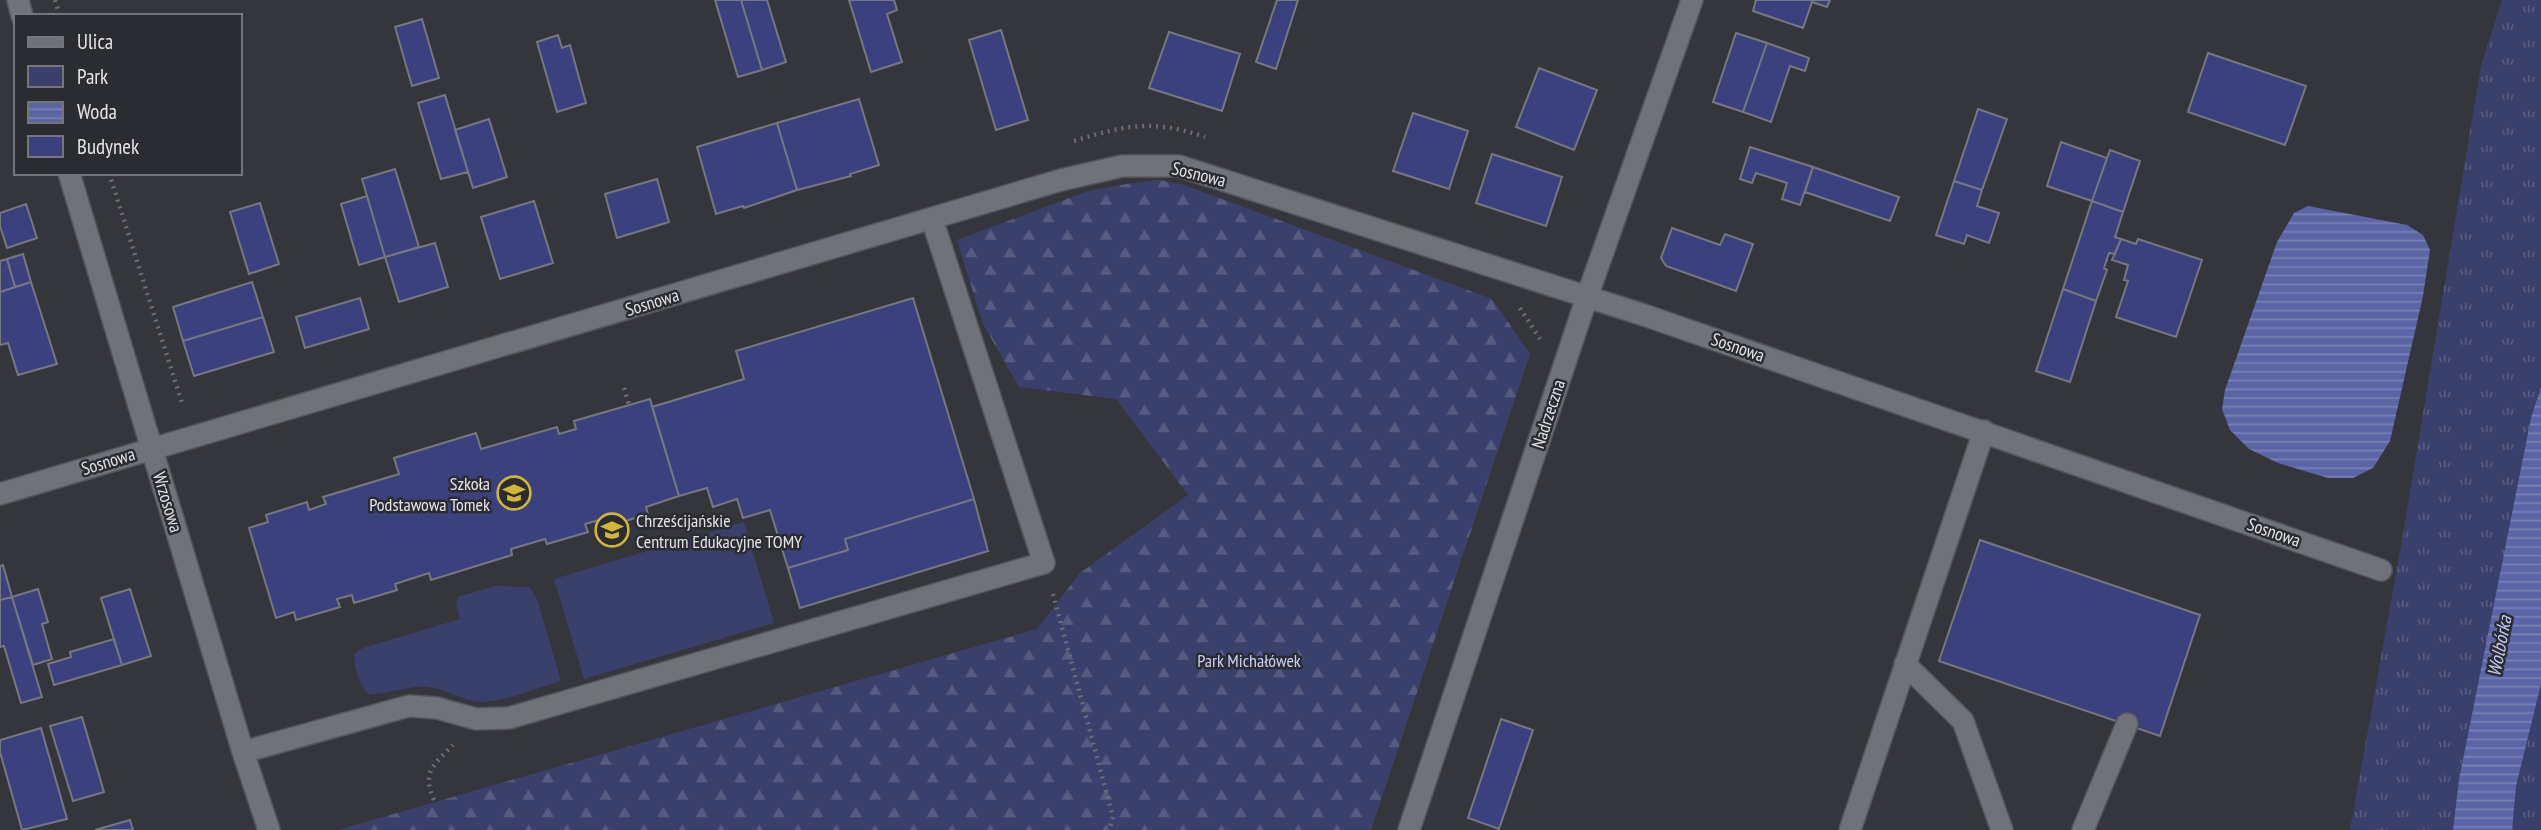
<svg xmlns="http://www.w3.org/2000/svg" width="2541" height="830" font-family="'PT Sans Narrow',sans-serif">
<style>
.grass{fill:url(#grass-tufts)}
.forest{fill:url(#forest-firs)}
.park{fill:#3a406c}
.water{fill:url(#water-rules)}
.building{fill:#3b417f;stroke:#76787f;stroke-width:2}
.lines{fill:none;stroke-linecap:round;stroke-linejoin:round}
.minor-casing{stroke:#54555a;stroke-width:24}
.path{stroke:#6c6d72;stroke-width:4.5;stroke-dasharray:2 5;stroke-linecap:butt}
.minor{stroke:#707279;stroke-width:21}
.labels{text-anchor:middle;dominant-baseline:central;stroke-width:5;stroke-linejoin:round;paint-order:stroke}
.street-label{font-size:18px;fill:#e4e5e9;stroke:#2b2c32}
.poi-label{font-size:18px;fill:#e4e5e9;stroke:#2b2c32;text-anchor:end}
.park-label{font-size:18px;fill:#c8d0f6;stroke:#2b2c32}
.water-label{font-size:19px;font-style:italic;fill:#c6cef4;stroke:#2b2c32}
</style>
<defs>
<pattern id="grass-tufts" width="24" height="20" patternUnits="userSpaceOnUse" patternTransform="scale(1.75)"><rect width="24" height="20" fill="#3a406c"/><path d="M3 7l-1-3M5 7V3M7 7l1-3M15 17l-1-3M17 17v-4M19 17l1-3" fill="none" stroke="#565b81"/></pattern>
<pattern id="forest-firs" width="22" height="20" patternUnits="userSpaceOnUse" patternTransform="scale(1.75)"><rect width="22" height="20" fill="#3a406c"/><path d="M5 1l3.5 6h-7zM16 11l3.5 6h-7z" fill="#565b81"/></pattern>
<pattern id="water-rules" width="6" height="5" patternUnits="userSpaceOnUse" patternTransform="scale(1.75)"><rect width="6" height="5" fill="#5b64a5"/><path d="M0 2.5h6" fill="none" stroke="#7a81b6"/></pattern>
</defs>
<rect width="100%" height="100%" fill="#35363c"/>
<path class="grass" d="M2502 0H2541V830H2350L2402 540 2481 66Z"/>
<path class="forest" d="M1160 180 1184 185 1492 299 1530 354 1371 830H338L1037 629 1080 573 1188 495 1116 399 1019 387 983 324 957 240 1088 191 1126 184Z"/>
<path class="park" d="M744 522 774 623 584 679 554 579Z
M495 586 529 587 537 599 561 681C538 687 504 702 481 702 463 701 446 689 428 687 407 685 388 695 368 694 359 683 354 668 354 654L363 648 460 619 456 603 458 597Z"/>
<path class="water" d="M2308 206 2407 225 2423 235 2430 250 2423 296 2390 441 2373 468 2353 478H2328L2278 463 2249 449 2230 430 2222 409 2225 390 2277 242 2294 213Z
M2541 387V684L2516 786 2512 830H2453L2459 780 2531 418Z"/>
<path class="building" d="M715 0H741L762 70 738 77Z
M741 0H767L786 62 762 70Z
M849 0H894L897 10 887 14 902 62 871 72Z
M1277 0H1298L1276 69 1256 62Z
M1756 0H1830L1827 7 1812 2 1803 28 1753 11Z
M422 19 439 78 412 86 395 27Z
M1001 30 1028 120 996 130 969 40Z
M1169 32 1240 54 1222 111 1149 88Z
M1736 33 1767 43 1743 112 1713 102Z
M558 35 562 48 570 45 586 103 557 112 537 42Z
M1767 43 1809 58 1805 71 1790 66 1771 122 1743 112Z
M2208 53 2306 86 2285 145 2188 112Z
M1539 68 1597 90 1574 150 1516 127Z
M445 95 468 172 441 179 418 103Z
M859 99 879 165 850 174 851 176 797 190 777 123Z
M1978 109 2007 119 1982 190 1954 181Z
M1413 113 1468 131 1449 189 1393 171Z
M489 119 507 177 473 188 455 130Z
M777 123 797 190 744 208 743 206 716 214 697 147Z
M2061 142 2107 158 2092 201 2047 186Z
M1750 147 1813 167 1800 205 1782 199 1787 183 1756 173 1752 183 1740 179Z
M2110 150 2140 161 2123 212 2092 201Z
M1492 154 1562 177 1546 226 1476 203Z
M1813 167 1899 197 1890 221 1805 192Z
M395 169 419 247 385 257 362 179Z
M657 179 669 222 617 238 605 194Z
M1954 181 1982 190 1977 206 1999 213 1989 243 1967 235 1964 244 1936 235Z
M367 196 385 257 359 265 341 204Z
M534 201 553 263 500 279 481 217Z
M2092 201 2123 212 2115 237 2121 239 2115 254 2109 253 2104 268 2107 270 2096 301 2063 289Z
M260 203 279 264 249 274 230 212Z
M26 204 37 238 7 248 0 226V213Z
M1672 228 1720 245 1725 234 1753 244 1736 291 1666 266 1661 258Z
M2121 239 2136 244 2138 239 2202 260 2176 337 2116 317 2128 281 2124 280 2128 265 2112 260Z
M435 243 448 287 399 302 385 257Z
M23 254 31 282 15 287 7 259Z
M7 259 15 287 0 292V261Z
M31 282 57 364 18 375 8 343 0 345V292Z
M252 282 263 317 183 341 173 307Z
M2063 289 2096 301 2070 382 2036 371Z
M360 298 369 329 305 348 296 317Z
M913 298 974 499 845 539 848 550 788 568 770 510 743 518 737 499 713 507 707 488 679 496 652 407 744 379 736 351Z
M263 317 274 352 194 376 183 341Z
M650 399 679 496 646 507 648 514 606 527 603 519 585 524 588 532 547 544 545 539 511 549 512 555 431 580 429 573 395 584 397 590 354 603 352 595 337 599 340 607 296 620 294 612 276 618 249 528 268 522 266 515 307 502 309 510 326 504 323 497 399 474 394 458 476 433 481 449 557 427 559 434 576 429 574 421Z
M974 499 988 551 800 608 788 568 848 550 845 539Z
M1980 540 2200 615 2160 736 1939 661Z
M3 565 12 597 0 600V566Z
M38 589 48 622 42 624 52 659 33 665 12 597Z
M130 589 151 656 122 665 101 598Z
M12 597 42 697 21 703 4 646 0 647V600Z
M114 639 122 665 54 685 48 664 71 657 70 652Z
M82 717 104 792 73 801 50 726Z
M1501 719 1533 730 1499 829 1468 818Z
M41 728 67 819 22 830 0 752V740Z
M130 820 133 830H95Z"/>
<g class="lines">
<defs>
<path id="minor" d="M18 0 22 16
M69 173 243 752 269 830
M0 494 1061 180 1122 166H1179L1644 315 2381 570
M1905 664 1963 721 2002 830
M243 752 409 706 437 708 476 719 509 718 1044 563 932 219
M1409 830 1587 297 1692 0
M1850 830 1984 431
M2083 830 2127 724"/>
</defs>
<use href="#minor" class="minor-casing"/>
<path class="path" d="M55 0 60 16
M1074 141C1125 125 1153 119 1205 137
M109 173 183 406
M1520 308 1540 339
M624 388 629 405
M1053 594 1113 817 1109 830
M434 800C421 771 435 764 453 745"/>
<use href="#minor" class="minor"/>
</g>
<defs>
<symbol id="school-ring" viewBox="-11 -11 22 22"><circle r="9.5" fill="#2b2c32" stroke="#d2b635" stroke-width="1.5"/><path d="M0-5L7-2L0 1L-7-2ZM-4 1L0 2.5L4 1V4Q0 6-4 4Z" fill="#d2b635"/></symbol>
</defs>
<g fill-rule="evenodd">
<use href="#school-ring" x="495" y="474" width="38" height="38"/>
<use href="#school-ring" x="593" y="511" width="38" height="38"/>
</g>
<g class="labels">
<g class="street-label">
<text transform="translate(1199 174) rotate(14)">Sosnowa</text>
<text transform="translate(652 302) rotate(-17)">Sosnowa</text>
<text transform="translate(1738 347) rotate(19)">Sosnowa</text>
<text transform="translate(1548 414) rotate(-72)">Nadrzeczna</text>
<text transform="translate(108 461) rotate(-17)">Sosnowa</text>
<text transform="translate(168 502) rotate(73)">Wrzosowa</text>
<text transform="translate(2274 532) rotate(19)">Sosnowa</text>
</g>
<g class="poi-label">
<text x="490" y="483">Szkoła<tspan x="490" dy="21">Podstawowa Tomek</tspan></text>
<text x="636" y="520" text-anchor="start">Chrześcijańskie<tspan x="636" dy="21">Centrum Edukacyjne TOMY</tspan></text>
</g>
<g class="park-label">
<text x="1249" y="660">Park Michałówek</text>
</g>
<g class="water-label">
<text transform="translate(2499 646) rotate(-79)">Wolbórka</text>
</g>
</g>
<rect x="14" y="14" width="228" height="161" fill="#2b2c32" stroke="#75767b" stroke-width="2"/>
<rect x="28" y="37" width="35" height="10" fill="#707279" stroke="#75767b" stroke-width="2"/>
<text x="77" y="49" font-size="21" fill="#e4e5e9">Ulica</text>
<rect x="28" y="66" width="35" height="21" fill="#3a406c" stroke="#75767b" stroke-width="2"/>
<text x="77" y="84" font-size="21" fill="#e4e5e9">Park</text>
<rect x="28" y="102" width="35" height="21" fill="url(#water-rules)" stroke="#75767b" stroke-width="2"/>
<text x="77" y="119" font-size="21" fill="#e4e5e9">Woda</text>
<rect x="28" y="136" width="35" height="21" fill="#3b417f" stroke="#75767b" stroke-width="2"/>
<text x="77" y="154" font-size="21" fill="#e4e5e9">Budynek</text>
</svg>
